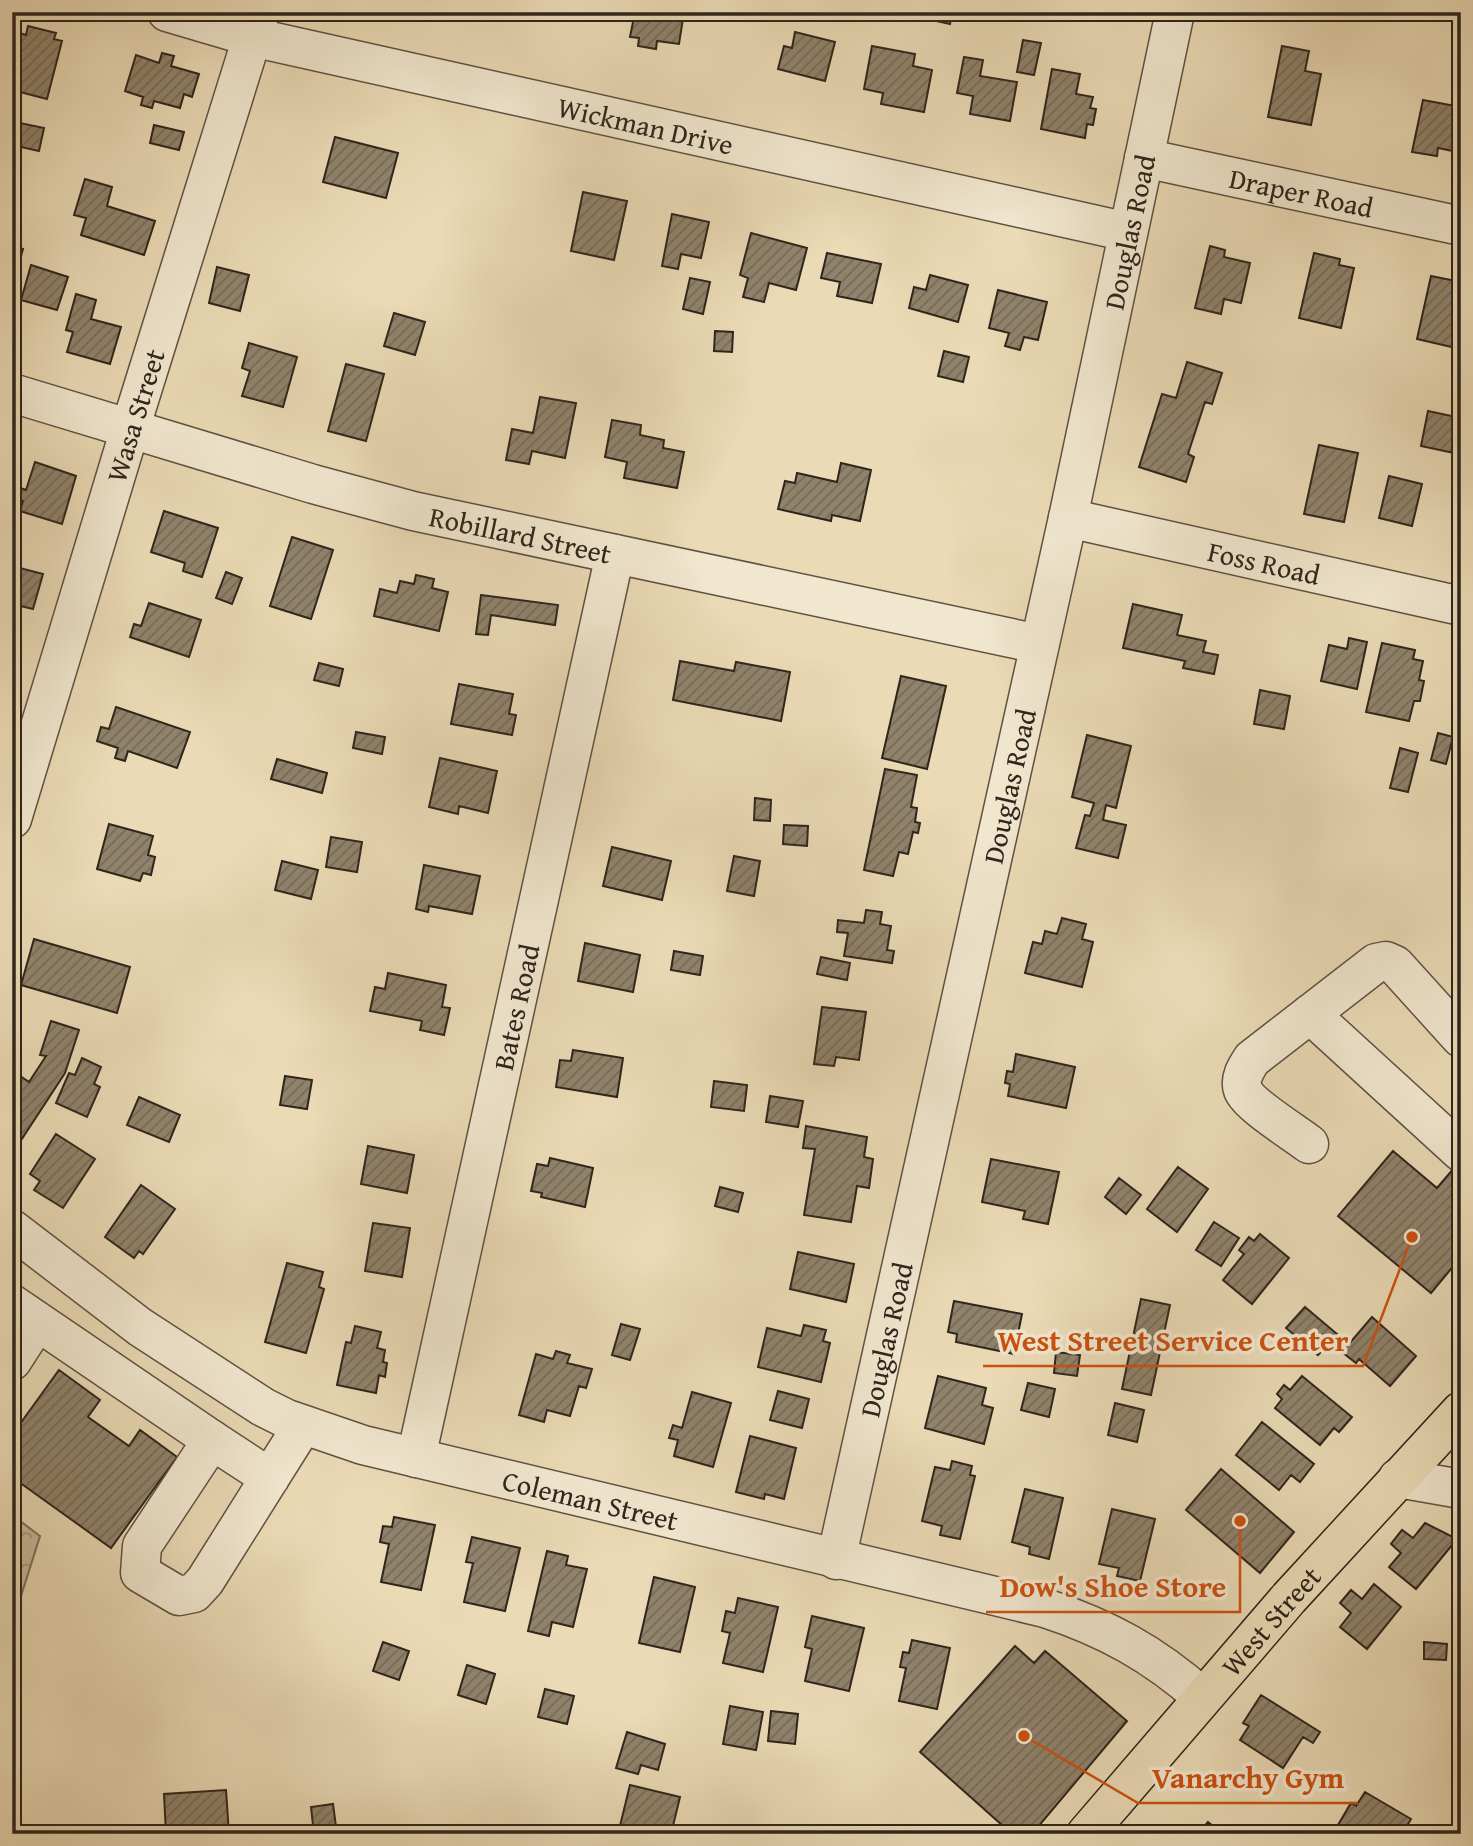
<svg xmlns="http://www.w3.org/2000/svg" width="1473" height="1846" font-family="'Gentium Book Plus',serif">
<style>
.park{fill:url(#park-crowns);stroke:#7c705c;stroke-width:2}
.building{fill:url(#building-hatch);stroke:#2f251d;stroke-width:2}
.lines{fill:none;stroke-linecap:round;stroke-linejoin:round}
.minor-casing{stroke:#5e5243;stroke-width:41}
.major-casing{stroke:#2f251d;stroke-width:41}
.minor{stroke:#f1e7cf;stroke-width:38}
.major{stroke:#eadab5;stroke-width:38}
.labels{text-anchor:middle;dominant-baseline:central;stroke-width:7;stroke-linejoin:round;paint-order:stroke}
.street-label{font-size:28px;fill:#2f251d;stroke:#f1e7cf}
.leader{fill:none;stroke:#cc510f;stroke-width:2.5}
.callout-dot{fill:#cc510f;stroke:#f1e7cf;stroke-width:2.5}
.callout-label{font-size:30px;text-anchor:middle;font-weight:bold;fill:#cc510f;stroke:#f1e7cf;stroke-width:7;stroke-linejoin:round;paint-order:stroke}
</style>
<defs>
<pattern id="park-crowns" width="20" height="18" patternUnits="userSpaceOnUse" patternTransform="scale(1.75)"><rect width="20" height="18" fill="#cabb9b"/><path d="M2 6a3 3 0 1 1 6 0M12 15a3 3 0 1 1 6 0" fill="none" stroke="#a4987e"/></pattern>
<pattern id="building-hatch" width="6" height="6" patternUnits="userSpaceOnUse" patternTransform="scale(1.75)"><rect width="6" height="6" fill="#90836c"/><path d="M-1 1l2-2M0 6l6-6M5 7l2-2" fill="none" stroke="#766b58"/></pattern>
</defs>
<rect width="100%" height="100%" fill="#eadab5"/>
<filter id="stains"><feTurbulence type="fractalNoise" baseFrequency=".00286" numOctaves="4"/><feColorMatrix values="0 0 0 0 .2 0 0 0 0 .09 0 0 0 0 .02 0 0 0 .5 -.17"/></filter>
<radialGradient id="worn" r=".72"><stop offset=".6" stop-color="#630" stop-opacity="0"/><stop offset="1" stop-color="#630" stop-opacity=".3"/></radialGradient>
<path class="park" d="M12 1515 40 1536 15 1615H12Z"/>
<path class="building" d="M635 12H684L679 44 657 41 656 49 638 46 639 38 630 37Z
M924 12H952L950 24 923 18Z
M28 26 56 33 54 39 62 41 47 99 12 90V46L16 32 26 35Z
M795 32 835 42 825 81 778 69 784 46 792 48Z
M1023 40 1041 43 1034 75 1017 72Z
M872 46 915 54 913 66 932 70 924 112 881 104 883 93 864 89Z
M1282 46 1309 51 1305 71 1321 74 1311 125 1268 117Z
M162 53 174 56 171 66 199 74 192 97 184 94 180 108 154 101 152 108 141 105 143 97 125 91 136 55 159 63Z
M964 57 983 60 980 76 1017 82 1010 121 970 114 973 96 957 93Z
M1052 69 1080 74 1076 94 1093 97 1090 108 1096 109 1093 125 1087 124 1085 138 1041 129Z
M1423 100 1461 107 1453 151 1438 148 1437 156 1412 152Z
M15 122 44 128 39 151 12 145Z
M154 125 184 132 179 150 150 143Z
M335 137 398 153 386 198 323 182Z
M85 179 112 187 107 206 155 221 144 255 81 235 86 218 74 215Z
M583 192 627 201 614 260 571 251Z
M672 214 709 222 701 258 681 254 678 269 662 266Z
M751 233 807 248 796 290 769 283 764 302 743 297 748 278 740 275Z
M12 246 23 249 12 288Z
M1210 246 1225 250 1224 257 1250 263 1241 303 1224 299 1221 314 1195 308Z
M827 253 881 264 872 303 837 296 840 282 821 278Z
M1314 253 1340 259 1339 265 1354 268 1341 328 1299 318Z
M31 265 68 277 57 310 21 300Z
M217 267 249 275 240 311 209 303Z
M930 275 968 285 958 322 909 308 914 287 926 290Z
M1431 276 1461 282V325L1456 348 1417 339Z
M690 278 710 282 703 314 683 309Z
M998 290 1047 302 1038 340 1024 337 1020 350 1005 346 1009 333 989 328Z
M76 294 96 300 91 319 121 327 110 364 67 352 73 332 66 330Z
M394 313 425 322 415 355 384 346Z
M715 331 733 332 732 352 714 351Z
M249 343 297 357 283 407 242 396 250 371 242 368Z
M944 351 969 357 963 382 938 376Z
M1187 362 1222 373 1212 404 1205 402 1188 454 1194 457 1186 482 1139 467 1162 394 1176 398Z
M346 364 384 374 366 441 328 431Z
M540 397 576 403 565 458 532 451 529 464 506 460 512 429 533 433Z
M1428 411 1461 418 1454 453 1421 446Z
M612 420 641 425 640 435 664 440 663 448 684 452 677 488 624 478 627 462 605 457Z
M1319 445 1358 453 1344 522 1304 514Z
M35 462 76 476 62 524 20 511 23 501 15 499 18 487 26 490Z
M841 463 871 470 860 521 832 515 831 521 778 509 785 481 795 483 797 473 837 482Z
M1389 476 1422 484 1412 526 1379 518Z
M164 511 218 528 202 577 183 571 185 563 151 552Z
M292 537 333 550 311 619 270 606Z
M12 566 43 574 33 609 12 604Z
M226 572 242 578 232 604 216 598Z
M416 575 434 579 432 588 448 592 439 631 374 616 380 589 397 593 400 581 414 584Z
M481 595 558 605 555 625 491 615 488 635 476 634Z
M149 603 201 620 189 657 130 637 134 624 141 626Z
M1133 604 1182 615 1177 635 1206 641 1203 652 1218 655 1214 674 1183 668 1185 661 1123 648Z
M1349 638 1367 642 1357 689 1321 681 1329 645 1347 649Z
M1382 643 1415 650 1413 659 1423 661 1419 680 1424 681 1420 701H1414L1409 721 1366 712Z
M680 661 734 671 736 662 790 672 781 721 673 700Z
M319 663 343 669 339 686 314 680Z
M901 676 946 686 927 769 882 758Z
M459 684 513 694 509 714 516 715 512 735 451 724Z
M1260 690 1290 696 1284 729 1254 724Z
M116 707 190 732 177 768 128 751 125 761 115 758 118 748 97 741 101 727 109 729Z
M356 732 385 737 382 754 353 748Z
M1438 733 1453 737 1446 764 1431 760Z
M1087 735 1131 746 1116 808 1106 805 1103 820 1126 825 1118 858 1076 848 1085 815 1090 816 1094 803 1072 797Z
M1400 748 1418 753 1408 792 1390 788Z
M440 758 497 771 488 813 459 806 458 814 429 807Z
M277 759 327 773 322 793 271 779Z
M885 769 917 775 911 807 917 808 915 822 920 823 918 833 913 832 908 854 899 852 893 876 864 870Z
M755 798 771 800 770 821 754 820Z
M109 824 153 836 148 855 155 857 151 875 143 873 140 881 97 869Z
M784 825 808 826 807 846 783 844Z
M331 837 362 842 357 872 326 867Z
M612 847 671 861 662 900 603 886Z
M734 856 760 861 754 896 727 891Z
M282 861 318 870 311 899 275 890Z
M424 865 480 876 472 914 429 906 428 912 416 909Z
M866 910 882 912 880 924 891 926 887 950 894 951 892 963 844 956 848 933 837 932 838 920 864 923Z
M1062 918 1086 924 1082 939 1093 942 1082 987 1025 973 1033 942 1042 944 1045 931 1057 934Z
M34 939 130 967 117 1013 21 985Z
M585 943 640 955 633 992 578 981Z
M674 951 703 956 700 975 671 970Z
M821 957 850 963 847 980 817 974Z
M388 973 446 985 442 1007 450 1008 444 1035 420 1030 422 1021 370 1011 375 987 385 989Z
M822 1007 866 1012 859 1060 836 1057 834 1066 814 1064Z
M51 1021 79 1030 65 1073 14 1151 12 1078 16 1073 29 1082 46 1056 40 1055Z
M573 1050 623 1058 617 1097 556 1087 560 1060 571 1061Z
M1016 1054 1075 1067 1066 1108 1008 1096 1010 1084 1005 1083 1007 1071 1013 1072Z
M82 1058 101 1067 94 1084 100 1087 87 1117 56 1103 69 1073 75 1075Z
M285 1076 312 1080 307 1109 280 1105Z
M714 1081 747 1085 744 1111 711 1107Z
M770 1096 803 1101 798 1127 766 1122Z
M139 1097 180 1115 169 1142 127 1125Z
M806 1126 867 1137 864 1157 873 1159 869 1188 857 1186 851 1222 804 1215 815 1149 803 1148Z
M56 1134 95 1159 63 1208 34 1190 40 1181 30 1174Z
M368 1146 414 1155 407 1193 361 1184Z
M1393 1151 1437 1188 1453 1169 1461 1175V1257L1431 1293 1338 1216Z
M550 1158 593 1168 585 1207 541 1197 542 1193 531 1191 537 1164 548 1166Z
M991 1159 1059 1172 1048 1224 1023 1219 1025 1211 982 1202Z
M1178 1167 1208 1189 1177 1232 1147 1209Z
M1119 1178 1141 1195 1126 1214 1105 1197Z
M141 1185 175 1209 143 1254 139 1251 134 1258 105 1237Z
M720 1187 743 1193 738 1212 715 1206Z
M1214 1222 1239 1238 1221 1266 1196 1250Z
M373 1223 410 1228 402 1277 365 1271Z
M1260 1234 1289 1258 1252 1304 1223 1280 1244 1254 1239 1250 1249 1237 1254 1241Z
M798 1252 854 1264 846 1302 790 1289Z
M287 1263 323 1272 319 1287 324 1289 306 1353 265 1342Z
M1141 1299 1170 1305 1151 1395 1122 1389Z
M954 1301 1022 1314 1014 1354 956 1342 957 1334 948 1332Z
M1305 1307 1337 1334 1318 1355 1286 1328Z
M1372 1317 1416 1356 1390 1386 1359 1359 1356 1363 1342 1352Z
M621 1324 640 1329 630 1360 612 1355Z
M804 1325 826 1330 823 1341 830 1343 821 1382 758 1367 767 1328 801 1336Z
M355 1326 381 1332 377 1348 385 1350 383 1362 387 1363 385 1377 379 1375 376 1393 337 1385 346 1342 351 1343Z
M556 1351 570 1355 567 1363 592 1369 586 1388 579 1386 570 1416 547 1410 544 1422 519 1415 536 1354 553 1359Z
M1056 1352 1080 1355 1077 1376 1054 1373Z
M59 1370 100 1400 88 1417 129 1446 140 1430 177 1457 111 1548 12 1477V1435Z
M938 1376 986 1388 982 1405 993 1408 984 1444 925 1428Z
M1302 1376 1352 1417 1339 1432 1334 1428 1320 1445 1275 1408 1282 1399 1277 1394 1284 1385 1290 1390Z
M1028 1383 1055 1389 1049 1417 1021 1410Z
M778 1391 809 1399 802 1428 770 1420Z
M692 1392 731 1403 713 1467 674 1456 678 1440 669 1438 673 1425 682 1428Z
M1115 1403 1144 1410 1137 1442 1108 1435Z
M1262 1422 1314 1464 1300 1482 1291 1475 1279 1490 1236 1455Z
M750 1436 796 1448 784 1499 765 1494 764 1499 736 1492Z
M952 1461 972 1466 970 1475 975 1476 960 1539 940 1535 942 1526 922 1521 935 1467 950 1470Z
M1221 1469 1294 1532 1260 1573 1186 1510Z
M1025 1489 1063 1498 1049 1559 1029 1554 1030 1547 1012 1542Z
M1112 1509 1155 1519 1140 1581 1117 1576 1119 1568 1099 1564Z
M394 1517 435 1525 421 1590 381 1582 389 1544 380 1542 383 1526 392 1527Z
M1425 1523 1457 1539 1416 1589 1389 1567 1401 1553 1391 1544 1402 1530 1413 1538Z
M472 1537 520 1548 505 1611 464 1602 473 1563 466 1562Z
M547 1551 568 1556 566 1565 587 1569 573 1627 552 1622 549 1636 528 1631Z
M654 1577 695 1587 680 1652 639 1643Z
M1374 1584 1401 1607 1367 1649 1340 1627 1351 1613 1340 1603 1351 1590 1362 1599Z
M738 1598 778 1607 763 1672 723 1663 730 1633 722 1631 726 1611 735 1613Z
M812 1616 864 1628 849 1691 805 1681 812 1649 805 1647Z
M912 1640 950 1648 937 1709 899 1701 906 1668 900 1667 903 1652 909 1653Z
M383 1642 409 1651 399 1680 373 1671Z
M1424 1642 1447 1644 1446 1660 1424 1659Z
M1015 1646 1034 1663 1045 1651 1127 1721 1032 1834H1012L920 1752Z
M467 1665 495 1674 486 1704 458 1695Z
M545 1689 574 1696 567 1724 538 1717Z
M1261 1695 1320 1732 1313 1743 1303 1737 1283 1768 1240 1740 1249 1726 1243 1723Z
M730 1706 763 1712 756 1750 723 1744Z
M771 1711 798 1714 795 1744 768 1741Z
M627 1732 665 1744 658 1770 641 1765 638 1774 616 1768Z
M630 1785 680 1797 671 1834H618Z
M226 1790 229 1834H213V1831L166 1834 164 1794Z
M1365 1792 1411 1819 1402 1834H1353L1338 1825 1351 1803 1356 1806Z
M333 1804 337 1834H314L311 1807Z
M1208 1822 1223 1834H1198Z"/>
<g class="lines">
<defs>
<g id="minor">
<path id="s1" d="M167 12 252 37 1128 232"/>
<path id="s2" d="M1144 158 1461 226"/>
<path id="s3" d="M12 393 313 484 413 511 1039 644"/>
<path id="s4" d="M1068 518 1461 606"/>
<path id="s5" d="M12 819 130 429 260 12"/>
<path d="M1310 1014 1461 1152"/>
<path d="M1309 1144C1295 1133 1249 1105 1243 1090 1239 1079 1246 1068 1252 1059L1376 963 1386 961 1395 965 1461 1038"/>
<path id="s6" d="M12 1229 140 1327 263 1407 287 1419 363 1445 1045 1608C1106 1628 1154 1654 1202 1697"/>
<path d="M12 1304 212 1440"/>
<path d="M12 1361 37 1322"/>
<path id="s7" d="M416 1458 615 554"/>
<path d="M270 1478 212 1440 142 1546 140 1573 179 1596 194 1593 205 1581 303 1425"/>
<path d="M1398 1478 1461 1489"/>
<path id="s8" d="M836 1560 1068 518 1175 12"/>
</g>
<g id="major">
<path id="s9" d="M1086 1834 1289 1598 1461 1411"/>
</g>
</defs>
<use href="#minor" class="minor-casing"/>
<use href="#major" class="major-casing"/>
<use href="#minor" class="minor"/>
<use href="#major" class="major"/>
</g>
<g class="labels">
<g class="street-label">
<text stroke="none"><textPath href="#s1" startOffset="492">Wickman Drive</textPath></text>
<text stroke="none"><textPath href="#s2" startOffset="161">Draper Road</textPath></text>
<text stroke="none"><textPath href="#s8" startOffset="1360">Douglas Road</textPath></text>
<text stroke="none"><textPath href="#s5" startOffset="422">Wasa Street</textPath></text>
<text stroke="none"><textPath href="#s3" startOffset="528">Robillard Street</textPath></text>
<text stroke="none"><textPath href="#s4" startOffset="201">Foss Road</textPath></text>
<text stroke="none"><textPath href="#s8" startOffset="793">Douglas Road</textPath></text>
<text stroke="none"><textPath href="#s7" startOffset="462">Bates Road</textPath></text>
<text stroke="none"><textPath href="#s8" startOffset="226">Douglas Road</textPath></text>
<text stroke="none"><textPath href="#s6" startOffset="649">Coleman Street</textPath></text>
<text stroke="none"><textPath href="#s9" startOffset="282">West Street</textPath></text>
</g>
</g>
<path class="leader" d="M1412 1237L1363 1366H983M1240 1521L1240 1612H986M1024 1736L1138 1803H1358"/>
<g class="callout-dot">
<circle cx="1412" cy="1237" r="7"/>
<circle cx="1240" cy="1521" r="7"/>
<circle cx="1024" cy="1736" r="7"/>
</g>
<g class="callout-label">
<text x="1173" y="1351">West Street Service Center</text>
<text x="1113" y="1597">Dow's Shoe Store</text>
<text x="1248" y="1788">Vanarchy Gym</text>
</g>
<rect width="1473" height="1846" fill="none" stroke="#eadab5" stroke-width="42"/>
<rect x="14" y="14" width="1445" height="1818" fill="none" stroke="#2f251d" stroke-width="3.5"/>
<rect x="21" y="21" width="1431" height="1804" fill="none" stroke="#2f251d" stroke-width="2"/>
<rect width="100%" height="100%" filter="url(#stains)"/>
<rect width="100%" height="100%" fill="url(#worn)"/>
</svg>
